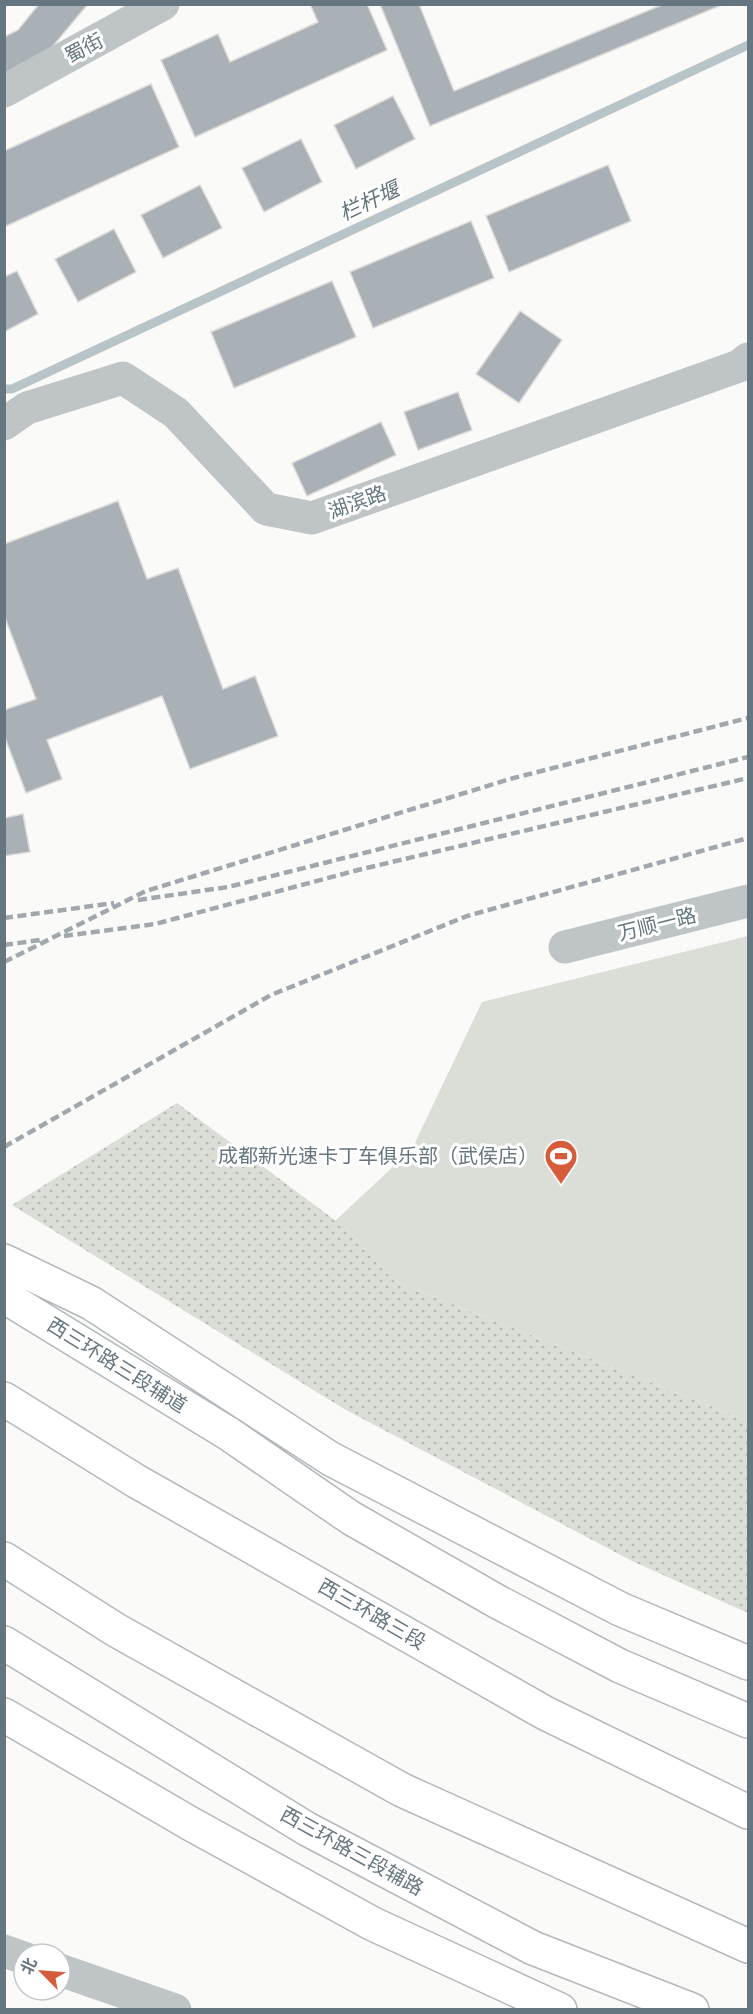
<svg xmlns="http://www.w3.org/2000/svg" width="753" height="2014" font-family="Cabin,'Noto Sans SC',sans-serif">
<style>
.grass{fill:#daded7}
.park{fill:url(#park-dots)}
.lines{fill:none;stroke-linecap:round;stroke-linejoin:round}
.stream{stroke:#b8c4c7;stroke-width:9}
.building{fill:#a9b0b6;stroke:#dcdbda;stroke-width:1.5}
.major-casing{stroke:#b3b8bc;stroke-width:36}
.highway-casing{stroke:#b5b9bc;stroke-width:36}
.minor{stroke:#bfc4c7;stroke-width:33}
.major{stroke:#fff;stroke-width:33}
.highway{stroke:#fff;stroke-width:33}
.rail{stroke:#a1a8ad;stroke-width:4.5;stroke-dasharray:9 4.5;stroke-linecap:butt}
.labels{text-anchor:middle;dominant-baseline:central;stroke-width:6;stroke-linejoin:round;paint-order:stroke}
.street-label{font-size:20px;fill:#667680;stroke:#fff}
.poi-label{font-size:20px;fill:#667680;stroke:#fff;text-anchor:end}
.water-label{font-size:21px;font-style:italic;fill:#61747a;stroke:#fff}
</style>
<defs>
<pattern id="park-dots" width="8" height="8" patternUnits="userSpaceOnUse" patternTransform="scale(1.5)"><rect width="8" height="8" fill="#daded7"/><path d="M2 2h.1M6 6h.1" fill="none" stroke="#b5b9b4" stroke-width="1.8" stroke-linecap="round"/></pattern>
</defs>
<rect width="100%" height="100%" fill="#fafaf8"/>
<path class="grass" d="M748 936V1421L394 1281 347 1229 335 1221 412 1149 482 1002Z"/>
<path class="park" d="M177 1103 347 1229 394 1281 748 1421V1613L632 1561 346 1410 12 1205Z"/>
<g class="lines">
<path class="stream" d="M4 389H12L748 45"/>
</g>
<path class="building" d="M39 4H88L43 58 4 77V37L18 30Z
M310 4H367L387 50 195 137 161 60 218 34 230 62 318 22Z
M380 4H419L454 91 664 4H724L430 126Z
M151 84 179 147 4 227V151Z
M393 96 415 139 356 169 334 125Z
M301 139 322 182 264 212 242 168Z
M608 165 631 221 509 272 486 216Z
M200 185 222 228 163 258 141 215Z
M471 221 494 278 373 328 350 272Z
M114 229 136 272 78 302 55 259Z
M17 271 38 314 4 332V277Z
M332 281 356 337 234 388 211 332Z
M520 311 562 340 519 403 476 374Z
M458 392 472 430 418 450 404 412Z
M381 422 396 455 307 496 292 463Z
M118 501 147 579 178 568 223 689 255 676 278 736 190 769 162 696 47 740 62 779 26 793 4 735V710L36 699 4 615V544Z
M23 814 30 852 4 856V818Z"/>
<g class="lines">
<defs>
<path id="major" d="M4 1261 91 1303 331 1459 620 1609 748 1663
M4 1296 229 1434 351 1518 498 1602 620 1666 748 1721
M4 1643 307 1829 533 1948 692 2010
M4 1715 191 1824 373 1924 560 2010"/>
<path id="highway" d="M4 1399 136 1481 545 1713 748 1812
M4 1559 116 1630 402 1790 748 1946"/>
</defs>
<use href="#major" class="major-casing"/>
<use href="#highway" class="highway-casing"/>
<path class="minor" d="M4 91 163 4
M4 424 27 408 123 378 176 413 266 509 312 518 739 366 748 359
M565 947 748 901
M4 1951 24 1958
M60 1970 175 2010"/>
<use href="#major" class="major"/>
<use href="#highway" class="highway"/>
<path class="rail" d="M138 900 228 887 748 757
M4 918 114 903
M64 936 155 924 358 870 748 778
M4 945 40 940
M4 962 146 891 510 779 748 718
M4 1147 271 995 467 916 748 838"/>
</g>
<defs>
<symbol id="stadium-pin" viewBox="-11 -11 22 30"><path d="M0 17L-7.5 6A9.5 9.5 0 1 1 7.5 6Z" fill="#d65c3b" stroke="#fff"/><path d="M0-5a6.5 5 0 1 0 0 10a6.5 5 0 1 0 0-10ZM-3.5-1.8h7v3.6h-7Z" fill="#fff"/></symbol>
</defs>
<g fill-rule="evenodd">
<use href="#stadium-pin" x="542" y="1137" width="38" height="52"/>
</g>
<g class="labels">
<g class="street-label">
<text transform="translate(84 48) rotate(-28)">蜀街</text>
<text transform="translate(357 502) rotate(-20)">湖滨路</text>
<text transform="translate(657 924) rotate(-14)">万顺一路</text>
<text transform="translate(117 1365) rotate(32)">西三环路三段辅道</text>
<text transform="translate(372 1614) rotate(30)">西三环路三段</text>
<text transform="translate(352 1851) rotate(29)">西三环路三段辅路</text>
</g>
<g class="poi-label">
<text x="538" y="1156">成都新光速卡丁车俱乐部（武侯店）</text>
</g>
<g class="water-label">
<text transform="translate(369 201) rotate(-25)">栏杆堰</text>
</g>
</g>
<rect width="753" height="2014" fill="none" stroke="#667680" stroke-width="12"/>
<g transform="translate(42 1972) rotate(295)"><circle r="28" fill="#ffffff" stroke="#c2c8cc" stroke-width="1.5"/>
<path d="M0-4.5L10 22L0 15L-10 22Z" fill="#d65c3b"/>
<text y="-9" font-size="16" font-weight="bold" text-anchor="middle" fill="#667680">北</text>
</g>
</svg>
